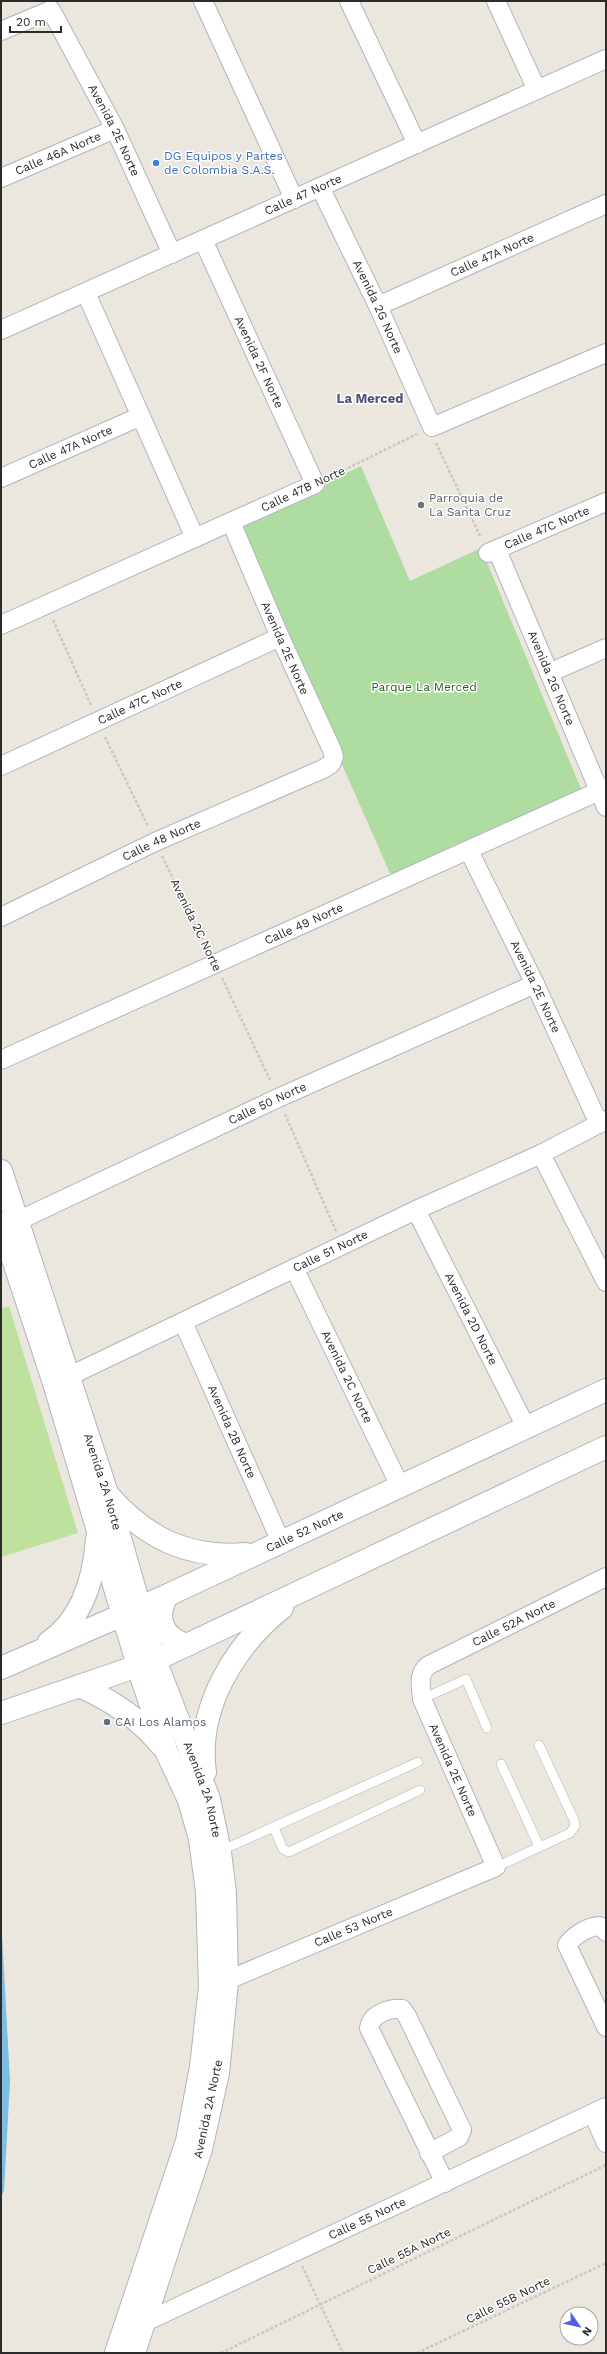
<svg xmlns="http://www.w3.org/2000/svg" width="607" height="2354" font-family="'Work Sans',sans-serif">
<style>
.green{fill:#afdca1}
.pitch{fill:#bee29e}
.water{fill:#7dbde2}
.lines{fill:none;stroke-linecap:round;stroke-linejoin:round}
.lane-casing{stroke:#b2b3bd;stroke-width:10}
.street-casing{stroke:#b2b3bd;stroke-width:20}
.secondary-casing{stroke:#b2b3bd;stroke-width:24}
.path{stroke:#c8c8c8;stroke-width:2.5;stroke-dasharray:3 2;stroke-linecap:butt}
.lane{stroke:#fff;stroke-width:9}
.street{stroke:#fff;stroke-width:18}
.secondary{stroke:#fff;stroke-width:22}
.shop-dot{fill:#3f7fe0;stroke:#fff;stroke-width:1.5}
.worship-dot{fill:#6b7280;stroke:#fff;stroke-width:1.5}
.service-dot{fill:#5c6f8a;stroke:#fff;stroke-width:1.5}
.labels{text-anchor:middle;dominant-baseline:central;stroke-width:3;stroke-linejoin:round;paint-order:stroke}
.street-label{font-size:12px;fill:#2b2b2b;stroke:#fff}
.shop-label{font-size:12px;fill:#366cbe;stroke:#fff;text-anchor:start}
.worship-label{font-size:12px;fill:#5b616d;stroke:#fff;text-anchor:start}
.park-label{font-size:12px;fill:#296022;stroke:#fff}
.service-label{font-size:12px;fill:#4e5e75;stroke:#fff;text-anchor:start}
.neighbourhood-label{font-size:13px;font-weight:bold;fill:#505377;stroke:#fff}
</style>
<rect width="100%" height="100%" fill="#ebe7de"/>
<path class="green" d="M361 466 410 581 481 548 582 791 392 878 236 524Z"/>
<path class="pitch" d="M9 1306 78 1533 1 1557V1309Z"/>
<path class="water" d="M1 1916 10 2081 4 2190 1 2198Z"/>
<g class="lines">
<defs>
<path id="lane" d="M422 1699 466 1679 487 1728
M501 1764 539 1846
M274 1828 283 1849 289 1852 420 1790
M220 1851 418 1762
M496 1867 570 1833 575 1826 574 1820 539 1745"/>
<g id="street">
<path d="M203 1 294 199"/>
<path d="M349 1 417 144"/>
<path d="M496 1 537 90"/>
<path id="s1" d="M1 31 51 10 115 129 172 254"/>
<path id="s2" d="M1 178 115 129"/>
<path id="s3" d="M320 187 378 306 432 427 606 353"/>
<path d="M86 293 195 538"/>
<path id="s4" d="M378 306 606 204"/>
<path id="s5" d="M1 330 606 59"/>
<path id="s6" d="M1 478 139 417"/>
<path id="s7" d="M497 550 606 807"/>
<path id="s8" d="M488 553 606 502"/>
<path d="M1 625 315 484 203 240"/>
<path d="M549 673 606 648"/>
<path id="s9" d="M1 766 280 637"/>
<path id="s10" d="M469 851 535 984 599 1124"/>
<path id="s11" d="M1 917 155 842 323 769 331 764 334 757 332 750 280 637 231 522"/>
<path id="s12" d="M1 1060 606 788"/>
<path d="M541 1154 606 1282"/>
<path id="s13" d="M416 1210 526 1427"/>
<path id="s14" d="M5 1227 278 1098 535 984"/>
<path id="s15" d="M294 1268 400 1486"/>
<path id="s16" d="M183 1322 281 1542"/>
<path id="s17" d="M57 1382 416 1210 541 1154 606 1120"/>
<path d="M606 1932 600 1926C589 1926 574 1935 567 1945L606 2027"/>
<path id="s18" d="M216 1985 496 1867 422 1699C421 1685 417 1674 429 1665L606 1577"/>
<path d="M593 2114 606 2143"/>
<path d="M429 2153 459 2137 462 2130 407 2016 402 2009C389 2008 371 2014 369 2028L445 2183"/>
<path id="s19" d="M134 2323 145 2322 606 2107"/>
</g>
<g id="secondary">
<path id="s20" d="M1 1171 107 1493 155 1660 209 1799 220 1852 225 1893 227 1982 218 2073 201 2149 134 2353"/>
<path d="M1 1223 54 1383 142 1679 167 1753 189 1800 200 1839 207 1892 210 1987 201 2067 187 2141 116 2353"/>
<path d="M109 1496C146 1538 189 1559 246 1554"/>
<path d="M168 1595C154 1616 162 1638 187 1645"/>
<path d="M49 1642C83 1619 94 1577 97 1539"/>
<path id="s21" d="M1 1668 168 1595 606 1390"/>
<path d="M79 1686C111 1700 139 1718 161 1745"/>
<path d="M1 1713 155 1660 606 1447"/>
<path d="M205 1772C196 1709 234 1646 282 1608"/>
</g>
</defs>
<use href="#lane" class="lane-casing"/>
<use href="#street" class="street-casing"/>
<use href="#secondary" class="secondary-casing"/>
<path class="path" d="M436 443 481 538
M330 477 417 434
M53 620 91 705
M105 737 148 826
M162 856 207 949
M222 978 271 1082
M285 1114 336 1231
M302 2266 343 2353
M221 2353 606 2165
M417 2353 606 2263"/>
<use href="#lane" class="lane"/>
<use href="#street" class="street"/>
<use href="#secondary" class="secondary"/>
</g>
<circle class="shop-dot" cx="156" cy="163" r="4"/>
<circle class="worship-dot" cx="421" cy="505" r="4"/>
<circle class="service-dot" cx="107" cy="1722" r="4"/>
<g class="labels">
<g class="street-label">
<text stroke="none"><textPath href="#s1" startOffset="190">Avenida 2E Norte</textPath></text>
<text stroke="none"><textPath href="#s2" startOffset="62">Calle 46A Norte</textPath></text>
<text stroke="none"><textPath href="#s5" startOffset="331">Calle 47 Norte</textPath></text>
<text stroke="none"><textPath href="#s4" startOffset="125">Calle 47A Norte</textPath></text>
<text stroke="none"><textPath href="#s3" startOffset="133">Avenida 2G Norte</textPath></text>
<text transform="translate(259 362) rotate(65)">Avenida 2F Norte</text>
<text stroke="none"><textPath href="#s6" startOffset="76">Calle 47A Norte</textPath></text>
<text transform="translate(303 489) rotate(-25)">Calle 47B Norte</text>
<text stroke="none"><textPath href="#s8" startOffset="64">Calle 47C Norte</textPath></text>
<text transform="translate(285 648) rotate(66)">Avenida 2E Norte</text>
<text stroke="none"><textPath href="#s7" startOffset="139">Avenida 2G Norte</textPath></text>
<text stroke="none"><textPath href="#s9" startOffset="153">Calle 47C Norte</textPath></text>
<text stroke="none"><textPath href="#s11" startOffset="178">Calle 48 Norte</textPath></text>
<text transform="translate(196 925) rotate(64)">Avenida 2C Norte</text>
<text stroke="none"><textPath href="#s12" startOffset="332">Calle 49 Norte</textPath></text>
<text stroke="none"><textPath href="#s10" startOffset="151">Avenida 2E Norte</textPath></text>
<text stroke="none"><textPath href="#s14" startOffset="290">Calle 50 Norte</textPath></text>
<text stroke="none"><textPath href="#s17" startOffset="303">Calle 51 Norte</textPath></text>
<text stroke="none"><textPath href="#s13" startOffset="122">Avenida 2D Norte</textPath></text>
<text stroke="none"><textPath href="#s15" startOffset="121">Avenida 2C Norte</textPath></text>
<text stroke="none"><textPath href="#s16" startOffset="120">Avenida 2B Norte</textPath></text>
<text stroke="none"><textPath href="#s20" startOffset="327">Avenida 2A Norte</textPath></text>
<text stroke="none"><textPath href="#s21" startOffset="333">Calle 52 Norte</textPath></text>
<text stroke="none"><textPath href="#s18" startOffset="619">Calle 52A Norte</textPath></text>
<text transform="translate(453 1770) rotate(66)">Avenida 2E Norte</text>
<text stroke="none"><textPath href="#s20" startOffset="651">Avenida 2A Norte</textPath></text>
<text stroke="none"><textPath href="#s18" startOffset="149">Calle 53 Norte</textPath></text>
<text transform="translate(208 2109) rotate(-78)">Avenida 2A Norte</text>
<text stroke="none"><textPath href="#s19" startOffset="256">Calle 55 Norte</textPath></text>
<text transform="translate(409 2251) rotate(-26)">Calle 55A Norte</text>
<text transform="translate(508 2300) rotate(-26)">Calle 55B Norte</text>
</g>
<g class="shop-label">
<text x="164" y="156">DG Equipos y Partes<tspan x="164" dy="14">de Colombia S.A.S.</tspan></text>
</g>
<g class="worship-label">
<text x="429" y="498">Parroquia de<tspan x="429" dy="14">La Santa Cruz</tspan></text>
</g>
<g class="park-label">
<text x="424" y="687">Parque La Merced</text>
</g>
<g class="service-label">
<text x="115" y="1722">CAI Los Alamos</text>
</g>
<g class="neighbourhood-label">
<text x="370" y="398">La Merced</text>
</g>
</g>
<rect width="607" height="2354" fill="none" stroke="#2b2b2b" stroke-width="4"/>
<g transform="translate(579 2326) rotate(124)"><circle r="19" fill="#ffffff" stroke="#aaaaaa"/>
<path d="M0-3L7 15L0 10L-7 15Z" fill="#505ee6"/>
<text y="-6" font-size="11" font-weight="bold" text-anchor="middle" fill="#2b2b2b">N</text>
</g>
<path d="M10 26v6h51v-6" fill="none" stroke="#2b2b2b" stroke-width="2"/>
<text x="16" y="26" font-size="12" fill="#2b2b2b" stroke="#ffffff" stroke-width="3" paint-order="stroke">20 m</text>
</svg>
